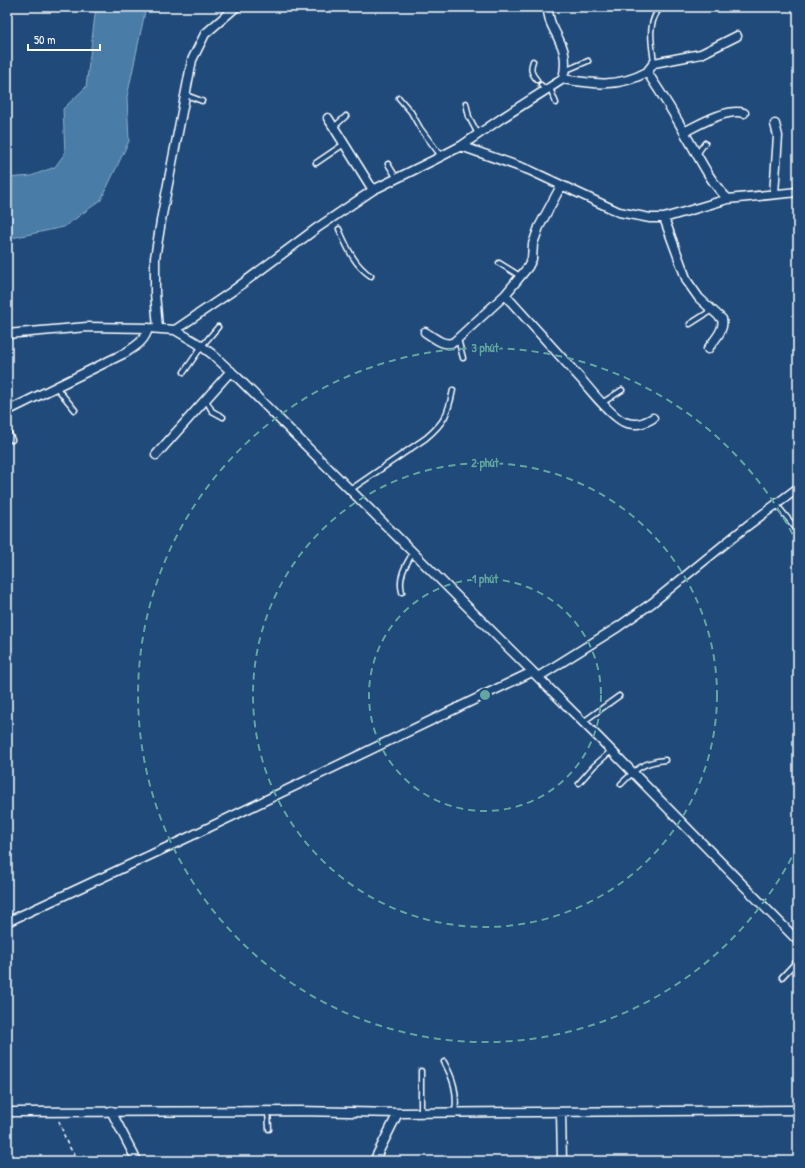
<svg xmlns="http://www.w3.org/2000/svg" width="805" height="1168" font-family="'Patrick Hand',sans-serif">
<style>
.water{fill:#4a7ba7;stroke:#92b0ca}
.lines{fill:none;stroke-linecap:round;stroke-linejoin:round}
.service-casing{stroke:#fff;stroke-width:7}
.minor-casing{stroke:#fff;stroke-width:11}
.path{stroke:#fff;stroke-width:1.5;stroke-dasharray:4 3;stroke-linecap:butt}
.service{stroke:#1f4a7a;stroke-width:4}
.minor{stroke:#1f4a7a;stroke-width:8}
.ring{fill:none;stroke:#63a6a1;stroke-width:2;stroke-dasharray:7 5}
.centre{fill:#63a6a1;stroke:#1f4a7a;stroke-width:2}
.ring-label{font-size:12px;text-anchor:middle;font-weight:bold;fill:#63a6a1;stroke:#1f4a7a;stroke-width:3;stroke-linejoin:round;paint-order:stroke}
</style>
<rect width="100%" height="100%" fill="#1f4a7a"/>
<filter id="ink" filterUnits="userSpaceOnUse"><feTurbulence type="fractalNoise" baseFrequency=".025" numOctaves="2"/><feDisplacementMap in="SourceGraphic" scale="8" xChannelSelector="R" yChannelSelector="G"/><feConvolveMatrix kernelMatrix="1 2 1 2 8 2 1 2 1" color-interpolation-filters="sRGB"/></filter>
<g filter="url(#ink)">
<path class="water" d="M96 7H146L127 97 129 141 101 200 64 227 7 239V178L31 176 55 167 65 153 63 109 86 87Z"/>
<g class="lines">
<defs>
<path id="service" d="M533 61C530 69 531 73 537 80
M654 63C652 44 646 23 661 7
M564 71 588 61
M541 85 545 90
M550 88 556 103
M186 95 202 101
M399 98 411 112 420 128 441 156
M466 103 469 117 478 134
M334 127 346 116
M697 154 705 143
M316 163 344 144
M388 164 396 177
M797 192 798 182
M339 229C347 247 354 265 371 276
M499 263 520 276
M690 324 712 310
M458 339 463 358
M184 372 202 346 218 327
M56 387 75 410
M206 400 212 411 223 417
M602 403 622 390
M7 429 12 440
M350 490 426 438C445 422 448 414 453 390
M776 504 798 531
M402 592C398 577 405 566 413 553
M583 722 619 696
M579 783 594 766 611 751
M621 784C636 769 643 762 665 760
M782 977 798 960
M444 1062C453 1078 458 1093 455 1112
M268 1111 269 1129
M421 1112V1071"/>
<path id="minor" d="M647 72 654 63 701 54 737 36
M563 79C593 84 618 88 647 72 661 93 675 115 687 137 700 159 710 182 728 199
M328 118 373 190
M684 132C700 124 727 108 744 113
M461 146 529 170 619 212 650 218H664L728 199 798 192
M774 194 778 136 775 124
M664 218 687 281 699 298 722 319C725 330 714 340 708 349
M505 295C530 323 556 351 581 379 591 391 611 416 624 422 635 426 643 424 653 418
M158 328 155 293V258L162 215 192 60 205 34 236 7
M175 330 231 292 317 228 373 190 434 160 461 146 502 118 563 79C566 66 566 53 560 42 554 28 548 23 548 7
M425 332C435 338 444 347 454 342L505 295 528 267 532 259 533 244 539 227 561 186
M7 334 87 327 148 328 175 330 197 343 212 354 238 378 599 738 798 941
M7 411 125 353C136 346 145 341 148 328
M156 455 231 371
M538 677 618 627 652 603 747 526 798 488
M7 922 189 837 532 672
M111 1111 137 1161
M7 1112 299 1111 398 1113 798 1110
M561 1112 562 1161
M374 1161 398 1113"/>
</defs>
<use href="#service" class="service-casing"/>
<use href="#minor" class="minor-casing"/>
<path class="path" d="M59 1121 67 1143 78 1161"/>
<use href="#service" class="service"/>
<use href="#minor" class="minor"/>
</g>
</g>
<g class="ring">
<circle cx="485" cy="695" r="116"/>
<circle cx="485" cy="695" r="232"/>
<path d="M797 847A347 347 0 1 1 797 543"/>
</g>
<circle cx="485" cy="695" r="6" class="centre"/>
<g class="ring-label">
<text x="485" y="352">3 phút</text>
<text x="485" y="467">2 phút</text>
<text x="485" y="583">1 phút</text>
</g>
<rect width="805" height="1168" fill="none" stroke="#1f4a7a" stroke-width="24"/>
<rect x="12" y="12" width="781" height="1144" fill="none" stroke="#fff" stroke-width="1.5" filter="url(#ink)"/>
<path d="M28 44v6h72v-6" fill="none" stroke="#ffffff" stroke-width="2"/>
<text x="34" y="44" font-size="12" fill="#ffffff" stroke="#1f4a7a" stroke-width="3" paint-order="stroke">50 m</text>
</svg>
